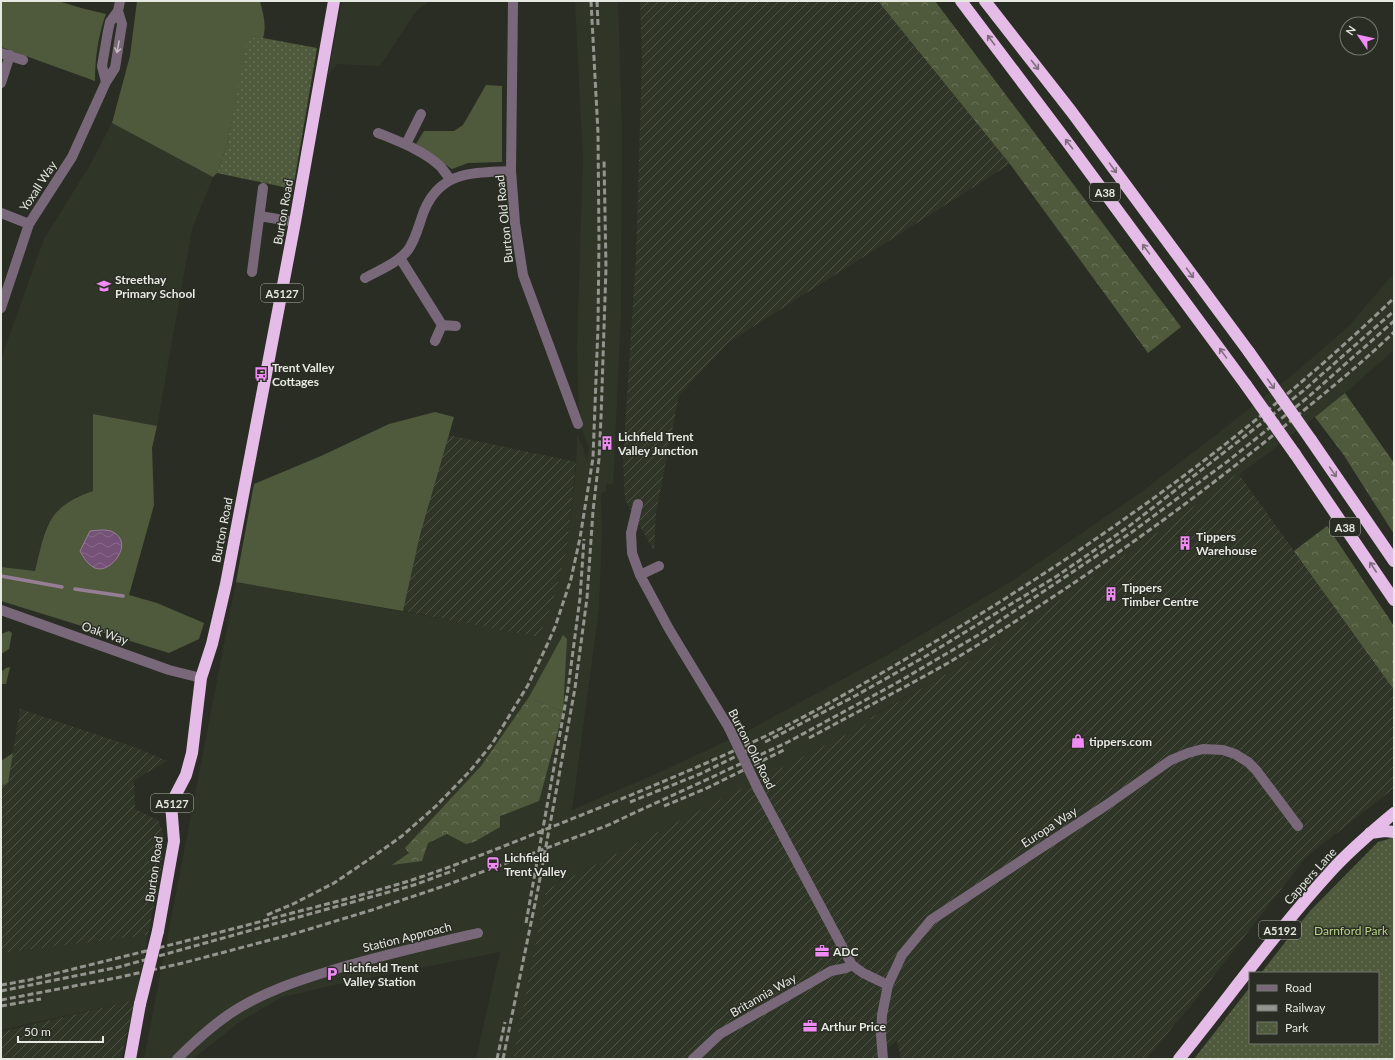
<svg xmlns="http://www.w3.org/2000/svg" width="1395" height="1060" font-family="Lato,sans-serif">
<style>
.built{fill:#303627}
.industrial{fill:url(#industrial-furrows)}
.grass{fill:#4f5a3d}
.forest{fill:url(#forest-crowns)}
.park{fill:url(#park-dots)}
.water{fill:url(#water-waves);stroke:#977e97}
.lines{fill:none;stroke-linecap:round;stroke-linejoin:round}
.stream{stroke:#977e97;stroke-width:3.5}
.minor{stroke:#79687a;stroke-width:10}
.highway{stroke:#e5bce7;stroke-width:12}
.rail{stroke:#93958e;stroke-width:3;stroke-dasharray:6 3;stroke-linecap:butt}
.minor-bridge{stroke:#79687a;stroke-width:10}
.highway-bridge{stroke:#e5bce7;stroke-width:12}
.oneway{stroke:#7e6d7c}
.oneway2{stroke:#c0bbbe}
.labels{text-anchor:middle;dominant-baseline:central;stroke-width:3;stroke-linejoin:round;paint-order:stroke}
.shield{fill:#2a2d24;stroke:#aeb0a9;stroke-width:1}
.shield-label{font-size:11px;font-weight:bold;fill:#e6e8e2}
.street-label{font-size:12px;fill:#e6e8e2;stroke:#2a2d24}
.poi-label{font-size:12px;font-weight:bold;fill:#e6e8e2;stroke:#2a2d24;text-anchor:start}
.park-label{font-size:12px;fill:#b9d488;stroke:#2a2d24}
</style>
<defs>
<pattern id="industrial-furrows" width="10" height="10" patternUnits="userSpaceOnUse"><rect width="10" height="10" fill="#303627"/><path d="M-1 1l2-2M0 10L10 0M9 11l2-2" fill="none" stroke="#4e5346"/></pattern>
<pattern id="forest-crowns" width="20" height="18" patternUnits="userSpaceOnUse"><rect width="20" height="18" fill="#4f5a3d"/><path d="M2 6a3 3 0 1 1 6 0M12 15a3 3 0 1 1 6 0" fill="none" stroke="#687259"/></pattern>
<pattern id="park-dots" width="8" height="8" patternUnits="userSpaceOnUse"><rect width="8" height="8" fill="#4f5a3d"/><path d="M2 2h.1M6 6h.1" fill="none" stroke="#687259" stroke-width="1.8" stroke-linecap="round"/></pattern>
<pattern id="water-waves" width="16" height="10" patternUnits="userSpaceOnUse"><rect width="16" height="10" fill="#755177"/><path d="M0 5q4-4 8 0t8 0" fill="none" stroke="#896a8a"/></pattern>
</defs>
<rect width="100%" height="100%" fill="#2a2d24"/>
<path class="built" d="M342 1H420L429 2 417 10 380 66 337 64 328 75Z
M575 1H618L622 133 621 314 613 484H606V491L601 494 602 531 599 608 572 810 649 777 742 734 889 654 1015 579 1140 493 1212 438 1296 372 1349 326 1394 273V350L1345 393 1270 452 1177 519 983 653 870 717 872 721 546 890 513 1059H476L500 952 325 987 280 998 238 1023 193 1059H144L236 582 539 636 554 598 567 548 576 469 577 434 584 450 587 462 589 448 582 430V418L579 410 577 348 583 159Z
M112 123 213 177 192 229 157 426 94 414 93 491 78 496 63 506 46 527 35 571 1 567V359L44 239 90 165Z
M148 935 135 1000 1 1030V953Z"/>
<path class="industrial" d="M640 1H878L1010 164 729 342 679 395 656 513 654 551 625 500 623 459 636 258 642 62Z
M448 435 576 462 567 548 554 598 539 637 403 611 420 535Z
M1238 473 1394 690V788L1306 857 1195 1000 1146 1059H901L897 1040 876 1059H513L546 890 872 721 870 718 983 653 1177 519Z
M20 709 137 748 167 761 134 780 135 809 158 820 163 833 162 865 148 935 1 953V786L8 783Z
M135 1000 121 1059H1V1032Z"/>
<path class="grass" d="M1 1H58L81 8 106 14C98 35 95 59 95 81L1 47Z
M137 1H260C263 14 267 25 263 38H249L227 145 217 173 213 177 112 123 130 56Z
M486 85 502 86V162L468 163 452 169 416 144 424 131H454L463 125Z
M435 412 454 417 420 535 403 611 236 582 254 484 321 456 389 424Z
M93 414 157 426 152 448 154 505 129 595 157 603 204 623 199 639 169 653 1 601V567L35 571C46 528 46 507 93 491Z
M9 631 12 633 9 649 1 654V634Z
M563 635 567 639 563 712 529 697Z
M10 667 6 684H1V672L6 668Z
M13 753 8 783 1 786V761Z"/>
<path class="forest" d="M878 1H935L1181 327 1148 353 1010 164Z
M1345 393 1394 463V534L1343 454 1315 417Z
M1327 526 1394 626V690L1294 551Z
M529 697 563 712 539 801 500 816V827L474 842 466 844 447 834 428 843 422 861 392 865 409 853 405 848 481 766Z"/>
<path class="park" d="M248 38H263L317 48 293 189 217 173 227 145Z
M1392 838H1394V1059H1194L1250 987V1043H1378V973H1261L1310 911 1378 842Z"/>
<path class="water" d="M101 530C104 530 110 530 113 532 135 543 110 575 95 568 88 565 83 557 80 551L90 531Z"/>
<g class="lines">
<path class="stream" d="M1 576 62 587
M75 589 123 596"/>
<path class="minor" d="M513 1 511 171 515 223 523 275 578 424
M1 53 23 60
M106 82 102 66 108 31 110 22 118 11
M1 83 10 55
M378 133C398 141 425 151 441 167 444 171 447 175 450 179
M406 144 421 114
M1 213 29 224
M260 216 295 222
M400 258 442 325
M252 272 263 188
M365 278C378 271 399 262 408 250 416 239 419 224 424 211 441 170 474 173 511 171
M1 308 29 224 72 157 106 82 115 68 122 24 118 11 120 1
M435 341 442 325 456 326
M638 504 631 533 632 553 640 575 669 629 729 728
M640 575 659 566
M1 610 169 670 201 678
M758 789 852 965 863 973 888 985
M177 1059C193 1043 209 1028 228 1015 260 993 299 980 336 969 383 955 431 944 478 933
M693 1059 720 1034 831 971 846 968 852 965
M883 1059 881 1035 882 1015 888 985 902 955 931 920 1105 806 1171 760 1188 753 1203 749 1223 750 1235 754 1248 762 1256 770 1298 826"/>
<path class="highway" d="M961 1 1068 143 1246 385
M985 1 1071 111 1249 352
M1311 440 1394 561
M1295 454 1394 600
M1370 833 1385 831 1394 832
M158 931 174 841 171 804 186 775 192 753 201 678 212 644 226 584 295 222 334 1
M130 1059 140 1004
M1179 1059C1230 996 1277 930 1332 870 1350 850 1373 831 1394 813"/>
<path class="rail" d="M597 1 598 25
M809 738C855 713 902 689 948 663 1065 593 1177 514 1282 428 1320 397 1359 366 1394 332
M765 742 855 696 926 656 1057 576 1128 527 1303 391 1394 311
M630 802 700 774 753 748
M664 806 705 789 784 750
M267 915 293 904 334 883 371 858 402 836 436 806 469 772 492 744 528 685 547 645 555 627 571 579 580 538 593 458 598 327 599 240 598 133 591 1
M526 923 568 689 580 598 584 539
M1 985 29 980C117 958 205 937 292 913 332 903 373 892 412 880 469 861 524 838 579 816 637 793 694 769 751 743 809 716 865 683 921 650 1090 550 1252 435 1394 298
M1 991 119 967 414 885 455 870
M1 1000 116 978 183 963 293 934 372 910 444 886 606 826 788 742 893 685 980 634 1132 532 1228 461 1307 398 1394 321
M1 1006 41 999
M497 1059 505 1022
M503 1059 538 889 554 803 575 688 587 598 593 511 599 459 601 418 606 268 604 159"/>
<path class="minor-bridge" d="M729 728 758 789"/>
<path class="highway-bridge" d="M1249 352 1311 440
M1246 385 1295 454
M140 1004 158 931"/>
</g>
<defs><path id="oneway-shaft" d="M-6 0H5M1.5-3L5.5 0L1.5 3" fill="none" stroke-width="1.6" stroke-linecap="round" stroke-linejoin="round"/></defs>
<g class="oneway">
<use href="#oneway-shaft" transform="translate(991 40) rotate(-127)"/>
<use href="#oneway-shaft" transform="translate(1035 65) rotate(52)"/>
<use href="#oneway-shaft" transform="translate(1069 144) rotate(-127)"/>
<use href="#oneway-shaft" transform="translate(1113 168) rotate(54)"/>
<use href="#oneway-shaft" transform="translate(1146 249) rotate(-126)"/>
<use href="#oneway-shaft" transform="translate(1190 273) rotate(54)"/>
<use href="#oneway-shaft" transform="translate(1223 353) rotate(-126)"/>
<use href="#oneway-shaft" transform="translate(1271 384) rotate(55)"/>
<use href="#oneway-shaft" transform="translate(1333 472) rotate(55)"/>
<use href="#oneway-shaft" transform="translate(1373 567) rotate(-123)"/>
</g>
<use class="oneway2" href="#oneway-shaft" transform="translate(118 47) rotate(100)"/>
<defs>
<symbol id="school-bare" viewBox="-9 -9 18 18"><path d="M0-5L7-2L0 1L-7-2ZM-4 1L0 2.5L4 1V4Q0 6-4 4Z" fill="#f08bf5" stroke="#2a2d24" stroke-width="2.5" paint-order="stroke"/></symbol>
<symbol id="bus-bare" viewBox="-9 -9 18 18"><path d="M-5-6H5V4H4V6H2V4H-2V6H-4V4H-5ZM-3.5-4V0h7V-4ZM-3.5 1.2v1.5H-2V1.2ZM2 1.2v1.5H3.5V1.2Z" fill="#f08bf5" stroke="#2a2d24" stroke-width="2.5" paint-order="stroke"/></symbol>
<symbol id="building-bare" viewBox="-9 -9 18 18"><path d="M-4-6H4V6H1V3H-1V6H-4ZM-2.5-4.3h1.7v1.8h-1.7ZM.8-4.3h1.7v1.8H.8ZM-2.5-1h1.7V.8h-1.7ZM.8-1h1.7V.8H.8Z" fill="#f08bf5" stroke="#2a2d24" stroke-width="2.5" paint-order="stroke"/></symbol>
<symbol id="shop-bare" viewBox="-9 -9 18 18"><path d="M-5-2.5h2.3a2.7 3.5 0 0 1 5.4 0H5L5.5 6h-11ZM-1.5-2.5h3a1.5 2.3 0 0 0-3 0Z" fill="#f08bf5" stroke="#2a2d24" stroke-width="2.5" paint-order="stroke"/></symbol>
<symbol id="station-bare" viewBox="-9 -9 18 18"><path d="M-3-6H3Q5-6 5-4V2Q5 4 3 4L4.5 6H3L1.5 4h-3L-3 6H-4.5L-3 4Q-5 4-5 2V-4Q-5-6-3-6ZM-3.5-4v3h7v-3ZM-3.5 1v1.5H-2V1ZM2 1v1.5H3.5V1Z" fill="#f08bf5" stroke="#2a2d24" stroke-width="2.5" paint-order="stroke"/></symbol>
<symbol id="office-bare" viewBox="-9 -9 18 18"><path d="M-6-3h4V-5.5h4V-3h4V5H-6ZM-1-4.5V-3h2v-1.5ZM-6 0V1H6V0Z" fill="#f08bf5" stroke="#2a2d24" stroke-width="2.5" paint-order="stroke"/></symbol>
<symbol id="parking-bare" viewBox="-9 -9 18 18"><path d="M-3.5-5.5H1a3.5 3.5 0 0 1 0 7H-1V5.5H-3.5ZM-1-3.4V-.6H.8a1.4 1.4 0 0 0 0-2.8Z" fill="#f08bf5" stroke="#2a2d24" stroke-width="2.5" paint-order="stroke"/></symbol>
</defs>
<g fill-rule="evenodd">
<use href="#school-bare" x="94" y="276" width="20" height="20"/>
<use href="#bus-bare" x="251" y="364" width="20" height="20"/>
<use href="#building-bare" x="597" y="433" width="20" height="20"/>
<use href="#building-bare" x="1175" y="533" width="20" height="20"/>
<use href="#building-bare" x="1101" y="584" width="20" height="20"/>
<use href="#shop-bare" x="1068" y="731" width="20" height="20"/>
<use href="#station-bare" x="483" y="854" width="20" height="20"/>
<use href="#office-bare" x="812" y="941" width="20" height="20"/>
<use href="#parking-bare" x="322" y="964" width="20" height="20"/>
<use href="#office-bare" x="800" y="1016" width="20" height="20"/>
</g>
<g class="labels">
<g class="shield">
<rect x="1090" y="183" width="30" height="18" rx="3"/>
<rect x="261" y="284" width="42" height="18" rx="3"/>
<rect x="1330" y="518" width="30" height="18" rx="3"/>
<rect x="151" y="794" width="42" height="18" rx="3"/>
<rect x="1259" y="921" width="42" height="18" rx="3"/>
</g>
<g class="shield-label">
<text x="1105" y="192">A38</text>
<text x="282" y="293">A5127</text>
<text x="1345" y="527">A38</text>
<text x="172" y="803">A5127</text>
<text x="1280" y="930">A5192</text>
</g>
<g class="street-label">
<text transform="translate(38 186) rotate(-57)">Yoxall Way</text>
<text transform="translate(283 212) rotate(-80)">Burton Road</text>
<text transform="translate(504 219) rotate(-96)">Burton Old Road</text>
<text transform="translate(222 530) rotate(-79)">Burton Road</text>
<text transform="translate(105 633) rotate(19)">Oak Way</text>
<text transform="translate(752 749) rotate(63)">Burton Old Road</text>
<text transform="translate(1049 827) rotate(-33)">Europa Way</text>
<text transform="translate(154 869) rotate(-82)">Burton Road</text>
<text transform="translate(1310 876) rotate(-48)">Cappers Lane</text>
<text transform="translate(407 937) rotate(-14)">Station Approach</text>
<text transform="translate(763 995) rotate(-30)">Britannia Way</text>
</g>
<g class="poi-label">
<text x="115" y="279">Streethay<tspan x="115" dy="14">Primary School</tspan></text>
<text x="272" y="367">Trent Valley<tspan x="272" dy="14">Cottages</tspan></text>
<text x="618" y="436">Lichfield Trent<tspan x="618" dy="14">Valley Junction</tspan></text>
<text x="1196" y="536">Tippers<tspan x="1196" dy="14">Warehouse</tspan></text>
<text x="1122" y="587">Tippers<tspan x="1122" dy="14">Timber Centre</tspan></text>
<text x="1089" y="741">tippers.com</text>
<text x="504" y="857">Lichfield<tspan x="504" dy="14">Trent Valley</tspan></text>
<text x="833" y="951">ADC</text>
<text x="343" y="967">Lichfield Trent<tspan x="343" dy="14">Valley Station</tspan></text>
<text x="821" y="1026">Arthur Price</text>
</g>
<g class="park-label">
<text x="1351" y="930">Darnford Park</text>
</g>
</g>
<rect width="1395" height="1060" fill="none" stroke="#e6e8e2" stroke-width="4"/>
<rect x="1249" y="972" width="130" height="72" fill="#2a2d24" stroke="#757870"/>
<rect x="1257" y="985" width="20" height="6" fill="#79687a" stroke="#757870"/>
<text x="1285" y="992" font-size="12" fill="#e6e8e2">Road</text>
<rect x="1257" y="1005" width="20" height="6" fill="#93958e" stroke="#757870"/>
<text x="1285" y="1012" font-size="12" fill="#e6e8e2">Railway</text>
<rect x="1257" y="1022" width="20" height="12" fill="url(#park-dots)" stroke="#757870"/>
<text x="1285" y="1032" font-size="12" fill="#e6e8e2">Park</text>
<g transform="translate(1359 36) rotate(304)"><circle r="19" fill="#2a2d24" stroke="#757870"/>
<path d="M0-3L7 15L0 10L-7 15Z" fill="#f08bf5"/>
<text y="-6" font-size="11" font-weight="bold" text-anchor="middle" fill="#e6e8e2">N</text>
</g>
<path d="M18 1036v6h85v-6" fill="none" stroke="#e6e8e2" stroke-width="2"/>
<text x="24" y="1036" font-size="12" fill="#e6e8e2" stroke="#2a2d24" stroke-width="3" paint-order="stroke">50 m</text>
</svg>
